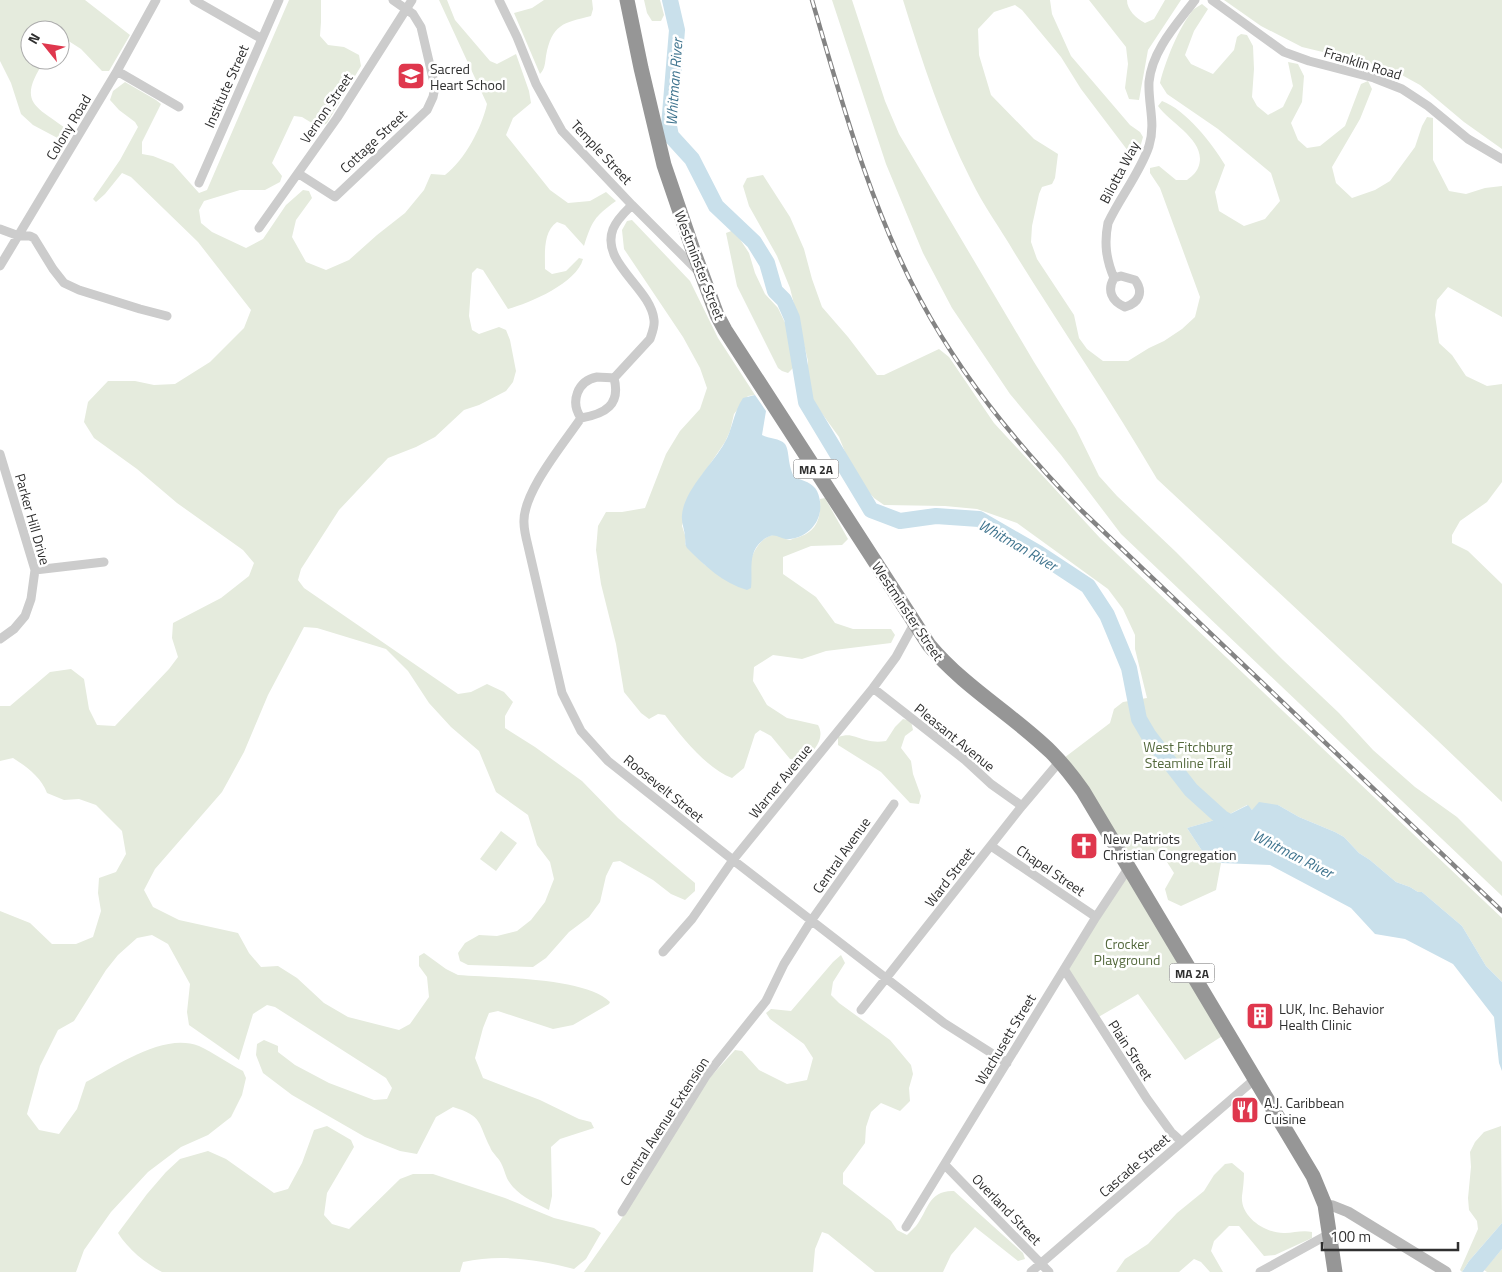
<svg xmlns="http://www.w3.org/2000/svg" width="1502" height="1272" font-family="'Titillium Web',sans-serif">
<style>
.green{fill:#e5ebdd}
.water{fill:#c9e0eb}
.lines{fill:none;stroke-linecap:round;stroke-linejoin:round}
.river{stroke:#c9e0eb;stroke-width:16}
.street{stroke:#ccc;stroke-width:9}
.secondary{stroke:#b9b9b9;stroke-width:11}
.highway{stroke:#969696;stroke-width:15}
.rail-casing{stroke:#848484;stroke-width:4.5}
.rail{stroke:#fff;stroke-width:2.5;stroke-dasharray:8;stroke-linecap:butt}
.labels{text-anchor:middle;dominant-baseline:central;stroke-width:5;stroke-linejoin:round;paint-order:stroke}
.shield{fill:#fff;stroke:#6d6d6d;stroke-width:1}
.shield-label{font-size:12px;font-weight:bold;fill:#2f2f2f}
.street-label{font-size:14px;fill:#2f2f2f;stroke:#fff}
.poi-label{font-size:14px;fill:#2f2f2f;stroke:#fff;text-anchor:start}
.park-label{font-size:14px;fill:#54693d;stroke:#fff}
.water-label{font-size:15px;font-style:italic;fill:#3f748e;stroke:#fff}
</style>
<rect width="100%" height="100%" fill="#fff"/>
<path class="green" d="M0 0H85L130 35 109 71H102L81 49 67 40 60 43V30H30V60H45C16 104 35 105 71 132L70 138 65 142 33 125 21 114 11 83 0 61Z
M289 0H321V22L320 36 328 45 344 47 359 55 361 66 327 123 320 128 302 117 294 116 272 163 282 176 280 182 265 190H240L204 201 199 210 201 223 212 232 246 248 263 239 286 205 303 190 309 191 312 198 296 220 292 237 306 262 326 270 349 260 377 235 405 213 424 190 431 174 445 175C465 160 482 127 487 104L439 0H447L455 20 490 61 497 64 516 54 529 91 531 103 513 118 506 135 550 190 568 203 590 201 606 192 616 201C594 217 592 221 584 246L565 225 557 222C543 232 545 252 545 269L552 274 566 271 579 258 583 259C577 283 530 303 508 309L483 270 477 268 472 273 469 316 472 330 479 334 499 327 506 330 510 340 516 371 513 382 506 391 479 405 464 410 435 437 416 447 388 458 339 510 301 569 298 580 304 588 458 694 471 692 487 684 504 692 513 702 505 716V728L535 747 582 781 618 818 695 883V891L685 900 671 894 653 880 620 861 613 862 606 876 600 902 589 917 569 932 546 958 533 967 468 965 460 961 458 953 465 943 479 935 497 936 517 931 531 920 545 902 554 879 550 862 537 845 528 815 496 792 479 751 451 727 429 703 408 671 386 649 317 628 304 627 268 695 244 752 222 792 155 869 144 890 153 907 179 920 238 933 249 953 261 967 278 966 297 978 324 1003 348 1017 399 1030 410 1024 429 997 427 977 419 966V956L424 953 446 969 458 975C493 978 586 977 610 1002L609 1004 573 1025 553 1029 498 1011 489 1013 483 1028 475 1058 483 1078 540 1100 579 1119 591 1122 594 1128 560 1139 551 1147 552 1196 549 1210C536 1203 523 1198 513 1187 505 1178 506 1173 501 1163 498 1157 492 1153 490 1147 478 1123 483 1116 453 1107L436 1117 417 1154 400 1151 365 1137 292 1095 263 1073 256 1055 257 1044 264 1040 278 1046V1052L295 1065 329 1083 374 1100 387 1099 392 1088 386 1078 275 1007 267 1005 253 1014 239 1060 189 1025 187 1012 190 984 168 944 152 935 137 938 118 955 106 970 74 1021 58 1030 40 1066 27 1114 39 1130 59 1134 77 1109 86 1082C116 1066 164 1032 199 1046 214 1053 228 1063 243 1071L246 1078 242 1095 231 1117 208 1135 181 1147 148 1172 111 1212 84 1250 76 1272H0V911L30 923 52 944H76L93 937 101 911 98 893 99 878 116 872 126 854 122 831 96 805 79 799 64 800 47 793C41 777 27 767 13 758L0 761V706H10L50 672 71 669 84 679 89 709 97 725 115 726 169 669 178 657 172 638 173 623 221 598 249 576 254 563 243 550 177 503 137 469 94 438 84 422 88 402 108 381H135L154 385 175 384 210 362 244 328 251 310 198 242 131 177 122 173 105 194 96 202 93 199 120 160 138 127 135 122 119 110 110 100 113 91 125 82 156 100 161 104 142 142V154L153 156 173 164 199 193 207 190Z
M544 0H592L593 9 591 16C563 23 552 24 546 56 545 63 545 69 540 74L514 13 532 8Z
M644 0H660L664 15 661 21H652L647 13Z
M832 0H852L885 101 899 134 1034 362 1076 429 1099 476 1117 496 1176 552 1283 660 1339 713 1373 750 1415 787 1457 817 1502 862V896L1121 534 1061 455 1010 394 952 308 923 253 886 164Z
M903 0H1050L1052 14 1071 56 1130 125 1140 132 1143 137 1139 151 1134 155 1128 151 1081 89 1061 57 1022 10 1015 5 994 12 978 29 979 55 991 95 1034 139 1058 154 1055 178 1052 184 1042 187 1039 194 1032 226 1031 242 1037 259 1074 315 1079 338 1087 349 1103 361H1128L1149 348 1164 341 1182 329 1195 317 1200 297 1160 188 1150 173V168L1159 166 1176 180H1187C1191 177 1196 173 1198 168 1209 142 1171 124 1158 106L1162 101C1186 110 1212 143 1225 165L1215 192 1219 211 1244 226 1265 219 1280 201 1271 173 1218 129 1167 94 1160 83C1165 62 1179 27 1193 10 1195 8 1199 6 1202 4L1208 9 1194 31 1185 55 1191 64 1213 74 1234 50 1237 37 1241 34 1247 35 1253 46 1254 69 1252 97 1257 106 1268 115 1283 107 1293 86 1288 62 1298 64 1304 76 1302 102 1291 123 1298 140 1307 148 1320 146 1345 126 1361 84 1368 81 1372 89 1360 119 1332 167 1336 183 1352 198 1375 190 1390 181 1415 147 1422 126 1427 117 1433 118V160L1449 191 1466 194 1485 188 1502 186V317L1448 287 1437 300 1435 315 1439 343 1452 355 1466 376 1487 386 1502 384V482L1487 502 1460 521 1452 535V543L1468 551 1502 584V802L1436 739 1157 479C1112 402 1061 328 1014 252 1000 228 983 205 971 180 942 123 922 61 903 0Z
M1089 0H1127C1127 10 1136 18 1145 23L1154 19 1165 0H1181L1148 50 1139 100 1129 99 1125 88 1128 64 1126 47Z
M1224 0H1502V149L1464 122 1420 85 1389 68 1302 47 1261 26Z
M763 175 790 217 804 249 812 279 822 307 848 337 877 375H884L939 349 949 357 994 423 1100 538 1502 918V982L1486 966 1462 926 1422 892H1418L1410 887 1396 882 1370 860 1359 853 1344 837 1335 832 1299 817 1278 805 1252 810 1247 805 1222 818 1187 828 1208 860 1221 863 1216 890 1181 906 1168 900 1165 889 1174 873 1167 862 1152 849 1129 867 1227 1033 1185 1060 1138 994 1095 1019 1064 969 1129 867 1060 761 1110 723 1114 709 1123 702 1147 698 1135 649V635L1123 609 1108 589 1017 523 977 509 945 506 884 505 874 498 855 477 839 437 810 397 807 380 808 361 790 288 777 256 749 206 743 186 747 178Z
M632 220 690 281 718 338 755 395 748 396 734 414 730 431 725 442 691 492 682 526 686 538 685 544 705 565 751 584C751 577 750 570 750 564 752 552 763 533 778 535 781 536 785 539 789 540 791 540 794 538 796 538 817 532 821 519 820 499L825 498 848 539 842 545 811 546 783 557V574L816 597 835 623 853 629H891L895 635 891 643 826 651 802 659 773 655 754 667 753 681 767 705 787 718 818 725C826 739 813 751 804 761L790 759 771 736 760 730 755 734 744 768 732 778C707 769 681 736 665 715L658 714 649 719 641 713 624 692 616 644 601 584 596 550 598 526 606 512H622L645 508 666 454 680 431 700 409 707 388 700 368 683 337 624 249 622 230 627 221Z
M734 230 749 253 755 273 765 294 778 308 787 327 794 367 788 373 782 371 778 368 737 286 726 233Z
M903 719 911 721 913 730 905 736 901 748 911 761 913 774 921 796 919 804 910 803 881 772 838 745V737C851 733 853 737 866 740 873 742 879 742 886 741L895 727Z
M501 831 517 843 496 871 480 859Z
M841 955 845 963 833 982 831 995 839 1003 890 1040 911 1065 913 1074 909 1088 910 1101 900 1111 881 1103 871 1112 866 1127 865 1143 843 1173V1184L891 1221 897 1230 907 1235C910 1232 913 1229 916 1226 928 1211 928 1190 954 1191L1023 1253 1025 1259 1018 1261 975 1227 951 1255 943 1272H875L828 1234 822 1232 815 1249 813 1272H584L624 1215 704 1084 735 1050 742 1051 759 1070 787 1084 807 1080 813 1058 804 1044 770 1019 766 1013 771 1009 791 1011 833 962Z
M327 1126 351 1140 354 1147 327 1193 324 1215 332 1224 349 1229 400 1179 413 1174H433L505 1198 554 1218 594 1228 601 1233 586 1259 574 1269C538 1259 500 1254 463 1262L460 1272H162C145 1263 128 1249 118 1233L147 1194 166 1172 180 1159 208 1151 226 1159 274 1193 288 1189 302 1163 314 1130Z
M1501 1126 1502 1223 1469 1261 1462 1272 1460 1270 1478 1229 1477 1221 1469 1210 1468 1198 1471 1167 1470 1152 1475 1142 1484 1132Z
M1232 1163 1244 1173C1244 1181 1243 1188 1242 1196 1240 1217 1266 1234 1285 1233 1294 1233 1302 1230 1312 1232V1238L1275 1255 1264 1256 1239 1226H1229L1214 1241 1211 1251 1223 1272H1210L1201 1262 1194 1259 1179 1272H1116L1125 1259 1148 1244 1177 1213 1204 1191 1214 1175 1225 1164Z
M1502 1249V1272H1487L1484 1270Z"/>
<path class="water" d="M755 395 766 411 762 435C769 439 780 438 785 444 790 451 787 466 795 478 803 480 813 483 817 491 827 513 814 536 790 539 779 541 776 529 762 541 747 553 753 572 751 588L747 590C723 583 705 566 687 548 684 543 686 542 685 537 685 530 681 523 682 515 684 490 713 464 725 442 732 430 733 416 740 403L743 398Z
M1259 802 1278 805 1299 817 1335 832 1344 837 1359 853 1370 860 1396 882 1410 887 1418 892H1422L1462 926 1486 966 1502 982V1071L1499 1063 1494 1017 1453 964 1405 939 1375 934 1351 908 1270 865 1221 863 1208 860 1187 828 1222 818 1248 805 1252 810Z
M1502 1223V1249L1483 1272H1462L1469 1261Z"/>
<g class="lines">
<path class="river" d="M670 0 677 30 669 126 671 136 692 159 716 206 754 242 767 263 775 291 784 300 792 318 806 402 871 510 900 521 936 516 979 519 1038 553 1088 586 1107 615 1129 668 1139 719 1149 736 1191 790 1222 818 1241 828"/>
<path class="street" d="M194 0 262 39
M499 0 517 37 536 84 562 131 632 205 697 270
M1212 0 1284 52 1309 61 1374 78 1402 89 1428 106 1468 139 1502 159
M117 71 179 107
M299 174 335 197 427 110 433 97 435 87 421 27 413 14 393 0
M199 183 279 0
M259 228 337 118 412 0
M0 229 19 236H30L34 238 53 269 64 283 79 290 140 309 167 316
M0 266 117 71 156 0
M1114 278 1121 276 1135 280C1144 292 1139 303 1125 307 1111 301 1107 290 1114 278 1106 259 1104 243 1108 223 1120 197 1140 173 1149 146 1156 123 1148 105 1149 82 1152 50 1177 24 1195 0
M614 378C621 405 605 414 581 418 570 402 577 381 597 377 603 377 609 378 614 378L650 339C652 333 655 326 654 320 651 288 600 263 613 229 617 219 625 212 632 205
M581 418C564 443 522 493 524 523 524 530 526 538 528 546L562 693 581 731 608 761 733 860 944 1023 1007 1063
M0 454 35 570 31 599 25 616 14 629 0 639
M35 570 104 562
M873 688 965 760 991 784 1022 806
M991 846 1096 917
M663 952 692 919 733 860 873 688 896 657 914 624
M1064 969 1147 1099 1171 1132 1182 1142
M861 1010 1022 806 1060 761
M945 1165 1049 1272
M622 1212 706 1076 766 1001 784 964 811 921 894 804
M906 1227 1096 917 1129 867
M1031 1272 1255 1079
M1260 1272 1329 1234"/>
<path class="secondary" d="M1325 1205 1333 1206 1348 1212 1446 1272"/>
<path class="highway" d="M627 0 641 68 664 165 693 250 717 315 725 330 929 645C964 687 1012 714 1051 752 1063 764 1073 777 1083 791L1313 1176 1325 1205 1335 1272"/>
<defs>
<path id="rail" d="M812 0C842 102 870 207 921 301 963 379 1019 447 1081 510L1502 911"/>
</defs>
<use href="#rail" class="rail-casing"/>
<use href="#rail" class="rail"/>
</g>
<defs>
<symbol id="school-square" viewBox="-11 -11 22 22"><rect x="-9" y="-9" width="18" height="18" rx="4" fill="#df374d" stroke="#fff"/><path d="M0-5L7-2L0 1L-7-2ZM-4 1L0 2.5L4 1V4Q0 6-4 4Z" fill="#fff"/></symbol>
<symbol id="church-square" viewBox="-11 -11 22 22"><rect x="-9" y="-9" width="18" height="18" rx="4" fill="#df374d" stroke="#fff"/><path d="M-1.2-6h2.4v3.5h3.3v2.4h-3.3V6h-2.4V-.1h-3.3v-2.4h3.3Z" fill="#fff"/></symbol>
<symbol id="building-square" viewBox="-11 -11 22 22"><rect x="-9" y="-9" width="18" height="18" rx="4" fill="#df374d" stroke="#fff"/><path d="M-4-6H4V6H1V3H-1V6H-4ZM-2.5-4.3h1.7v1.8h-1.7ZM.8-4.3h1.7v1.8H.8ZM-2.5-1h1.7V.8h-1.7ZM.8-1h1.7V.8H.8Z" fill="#fff"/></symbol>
<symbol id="restaurant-square" viewBox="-11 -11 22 22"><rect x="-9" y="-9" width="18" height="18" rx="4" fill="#df374d" stroke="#fff"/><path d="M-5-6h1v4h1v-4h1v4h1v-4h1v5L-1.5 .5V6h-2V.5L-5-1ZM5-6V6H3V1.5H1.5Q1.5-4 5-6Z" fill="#fff"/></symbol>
</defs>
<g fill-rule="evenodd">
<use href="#school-square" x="395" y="60" width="32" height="32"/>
<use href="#church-square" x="1068" y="830" width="32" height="32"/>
<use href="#building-square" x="1244" y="1000" width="32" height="32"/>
<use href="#restaurant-square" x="1229" y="1094" width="32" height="32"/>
</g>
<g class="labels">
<g class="shield">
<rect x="793.5" y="459.5" width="45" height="19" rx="4"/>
<rect x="1169.5" y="963.5" width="45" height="19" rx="4"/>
</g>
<g class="shield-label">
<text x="816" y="469">MA 2A</text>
<text x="1192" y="973">MA 2A</text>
</g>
<g class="street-label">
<text transform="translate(1363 63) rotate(17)">Franklin Road</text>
<text transform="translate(226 86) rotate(-66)">Institute Street</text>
<text transform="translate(326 108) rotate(-56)">Vernon Street</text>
<text transform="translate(68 127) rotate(-59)">Colony Road</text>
<text transform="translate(373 141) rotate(-43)">Cottage Street</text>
<text transform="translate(602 152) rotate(47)">Temple Street</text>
<text transform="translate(1119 172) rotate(-62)">Bilotta Way</text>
<text transform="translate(700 265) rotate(69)">Westminster Street</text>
<text transform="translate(33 519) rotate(74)">Parker Hill Drive</text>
<text transform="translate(908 611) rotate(56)">Westminster Street</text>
<text transform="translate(955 737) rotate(39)">Pleasant Avenue</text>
<text transform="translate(780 781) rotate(-51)">Warner Avenue</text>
<text transform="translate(664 788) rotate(39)">Roosevelt Street</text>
<text transform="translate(841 855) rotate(-55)">Central Avenue</text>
<text transform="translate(1051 870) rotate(34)">Chapel Street</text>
<text transform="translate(949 877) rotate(-52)">Ward Street</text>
<text transform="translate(1005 1039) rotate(-59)">Wachusett Street</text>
<text transform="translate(1131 1050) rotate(57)">Plain Street</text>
<text transform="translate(664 1121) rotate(-57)">Central Avenue Extension</text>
<text transform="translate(1134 1165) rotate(-41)">Cascade Street</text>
<text transform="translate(1007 1209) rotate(46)">Overland Street</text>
</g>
<g class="poi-label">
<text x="430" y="68">Sacred<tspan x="430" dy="16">Heart School</tspan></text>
<text x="1103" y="838">New Patriots<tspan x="1103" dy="16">Christian Congregation</tspan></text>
<text x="1279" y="1008">LUK, Inc. Behavior<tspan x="1279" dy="16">Health Clinic</tspan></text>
<text x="1264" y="1102">A.J. Caribbean<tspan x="1264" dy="16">Cuisine</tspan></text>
</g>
<g class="park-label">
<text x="1188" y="746">West Fitchburg<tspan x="1188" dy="16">Steamline Trail</tspan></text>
<text x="1127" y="943">Crocker<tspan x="1127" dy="16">Playground</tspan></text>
</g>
<g class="water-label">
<text transform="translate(674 82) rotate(-86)">Whitman River</text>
<text transform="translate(1018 545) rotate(30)">Whitman River</text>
<text transform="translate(1293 854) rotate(27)">Whitman River</text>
</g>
</g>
<g transform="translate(45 45) rotate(300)"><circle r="24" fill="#ffffff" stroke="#acacac"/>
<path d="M0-4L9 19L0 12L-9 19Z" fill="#df374d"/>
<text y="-8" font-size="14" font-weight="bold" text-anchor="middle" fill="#2f2f2f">N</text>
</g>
<path d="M1322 1242v8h136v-8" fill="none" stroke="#2f2f2f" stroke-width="2.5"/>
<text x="1330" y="1242" font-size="15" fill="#2f2f2f" stroke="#ffffff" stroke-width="4" paint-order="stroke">100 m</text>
</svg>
